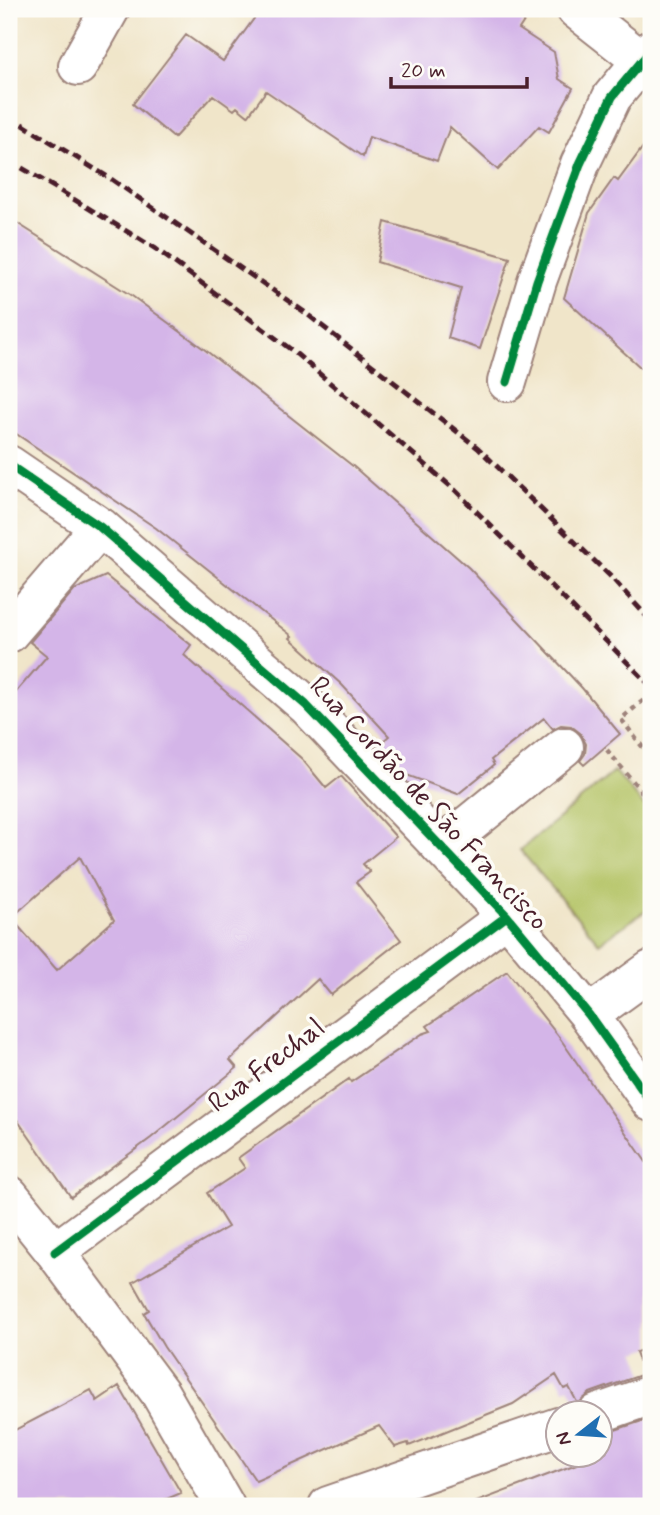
<svg xmlns="http://www.w3.org/2000/svg" width="660" height="1515" font-family="Mynerve,sans-serif">
<style>
.green{fill:#b5c467;stroke:#807249;stroke-width:2}
.building{fill:#d4b5e8;fill-rule:evenodd}
.lines{fill:none;stroke-linecap:round;stroke-linejoin:round}
.street-casing{stroke:#9d827a;stroke-width:42}
.secondary-casing{stroke:#9d827a;stroke-width:42}
.path{stroke:#9d827a;stroke-width:4.5;stroke-dasharray:5 5;stroke-linecap:butt}
.street{stroke:#fff;stroke-width:38}
.secondary{stroke:#fff;stroke-width:38}
.rail{stroke:#4a1f2b;stroke-width:5;stroke-dasharray:10 5;stroke-linecap:butt}
.cycleway-casing{stroke:#fdfcf7;stroke-width:13}
.cycleway{stroke:#00873e;stroke-width:9}
.labels{text-anchor:middle;dominant-baseline:central;stroke-width:7;stroke-linejoin:round;paint-order:stroke}
.street-label{font-size:28px;fill:#4a1f2b;stroke:#fdfcf7}
</style>
<rect width="100%" height="100%" fill="#fdfcf7"/>
<filter id="ink" filterUnits="userSpaceOnUse"><feTurbulence type="fractalNoise" baseFrequency=".0143" numOctaves="2"/><feDisplacementMap in="SourceGraphic" scale="14" xChannelSelector="R" yChannelSelector="G"/><feConvolveMatrix kernelMatrix="1 2 1 2 8 2 1 2 1" color-interpolation-filters="sRGB"/></filter>
<filter id="wash" filterUnits="userSpaceOnUse"><feTurbulence type="fractalNoise" baseFrequency=".00686" numOctaves="4" result="noise"/><feDisplacementMap in="SourceGraphic" scale="28" xChannelSelector="R" yChannelSelector="G"/><feGaussianBlur stdDeviation="1.57" result="paint"/><feColorMatrix in="noise" values="0 0 0 0 0 0 0 0 0 0 0 0 0 0 0 0 0 1.4 0 .05"/><feComposite in="paint" operator="in"/></filter>
<g filter="url(#wash)">
<rect width="100%" height="100%" fill="#f0e5c9"/>
<path class="green" d="M615 771 651 814V907L599 943 520 850Z"/>
<g id="blocks">
<path class="building" d="M261 9H532L519 29 554 52 559 79 573 88 549 132 539 126 498 170 450 127 437 161 369 137 363 157 266 91 248 116 237 107 234 110 213 95 174 138 133 104 186 35 223 61Z
M651 136V377L564 298 589 213 614 178 618 181Z
M9 218 132 296 204 349 354 467 469 568 582 688 620 734 584 765 580 761 585 754 586 744 580 733 571 726 561 725 553 729 544 718 491 760 494 765 458 794 401 773 376 747 389 736 342 685 290 638 292 636 156 528 9 429Z
M385 222 510 258 480 349 448 338 461 288 377 262Z
M106 576 191 645 184 655 302 759 326 788 341 776 396 837 363 864 370 872 356 882 401 940 331 995 318 979 230 1060 237 1068 151 1138 71 1197 9 1108V700L47 656 30 642 74 590ZM80 857 114 920 57 970 11 918Z
M507 971 559 1037 651 1169V1347L636 1352 644 1374 590 1393 578 1404 569 1387 564 1389 556 1375 513 1404 409 1446 408 1443 395 1447 379 1426 256 1481 164 1347 144 1313 149 1310 133 1282 228 1227 207 1193 245 1168 238 1158 349 1079 351 1082 422 1034 431 1031 427 1026Z
M119 1386 181 1493 150 1506H9V1485L17 1482 9 1468V1433L91 1390 97 1401Z
M651 1418V1506H474V1503L600 1455 606 1452 600 1442V1435Z"/>
</g>
</g>
<g filter="url(#ink)">
<use href="#blocks" fill-opacity="0" stroke="#9d827a" stroke-width="2"/>
<g class="lines">
<defs>
<path id="street" d="M576 9 651 68
M78 66 110 9
M507 382 537 281 580 164 612 97 651 50
M9 633 100 527
M441 847 564 747
M589 1015 651 970
M9 1195 55 1252 160 1393 225 1506
M55 1252 507 916
M597 1414 651 1395
M328 1506 558 1427"/>
<path id="secondary" d="M9 465 100 527 306 705 507 916 589 1015 651 1102"/>
</defs>
<use href="#street" class="street-casing"/>
<use href="#secondary" class="secondary-casing"/>
<path class="path" d="M651 694 621 719 651 758
M607 750 651 803"/>
<use href="#street" class="street"/>
<use href="#secondary" class="secondary"/>
<path class="rail" d="M9 116 111 179 303 311 478 448 610 576 651 621
M9 160 156 249 293 351 455 490 651 686"/>
<defs>
<path id="cycleway" d="M507 382 537 281 580 164 612 97 651 50
M9 465 100 527 306 705 507 916 589 1015 651 1102
M55 1252 507 916"/>
</defs>
<use href="#cycleway" class="cycleway-casing"/>
<use href="#cycleway" class="cycleway"/>
</g>
</g>
<g class="labels">
<g class="street-label">
<text transform="translate(428 804) rotate(47)">Rua Cordão de São Francisco</text>
<text transform="translate(267 1066) rotate(-37)">Rua Frechal</text>
</g>
</g>
<rect width="660" height="1515" fill="none" stroke="#fdfcf7" stroke-width="35"/>
<g transform="translate(579 1434) rotate(253)"><circle r="33" fill="#fdfcf7" stroke="#b5a4a5" stroke-width="2"/>
<path d="M0-5L12 26L0 18L-12 26Z" fill="#1f6fb2"/>
<text y="-10" font-size="19" font-weight="bold" text-anchor="middle" fill="#4a1f2b">N</text>
</g>
<path d="M391 77v10h136v-10" fill="none" stroke="#4a1f2b" stroke-width="3.5"/>
<text x="401" y="77" font-size="21" fill="#4a1f2b" stroke="#fdfcf7" stroke-width="5" paint-order="stroke">20 m</text>
</svg>
